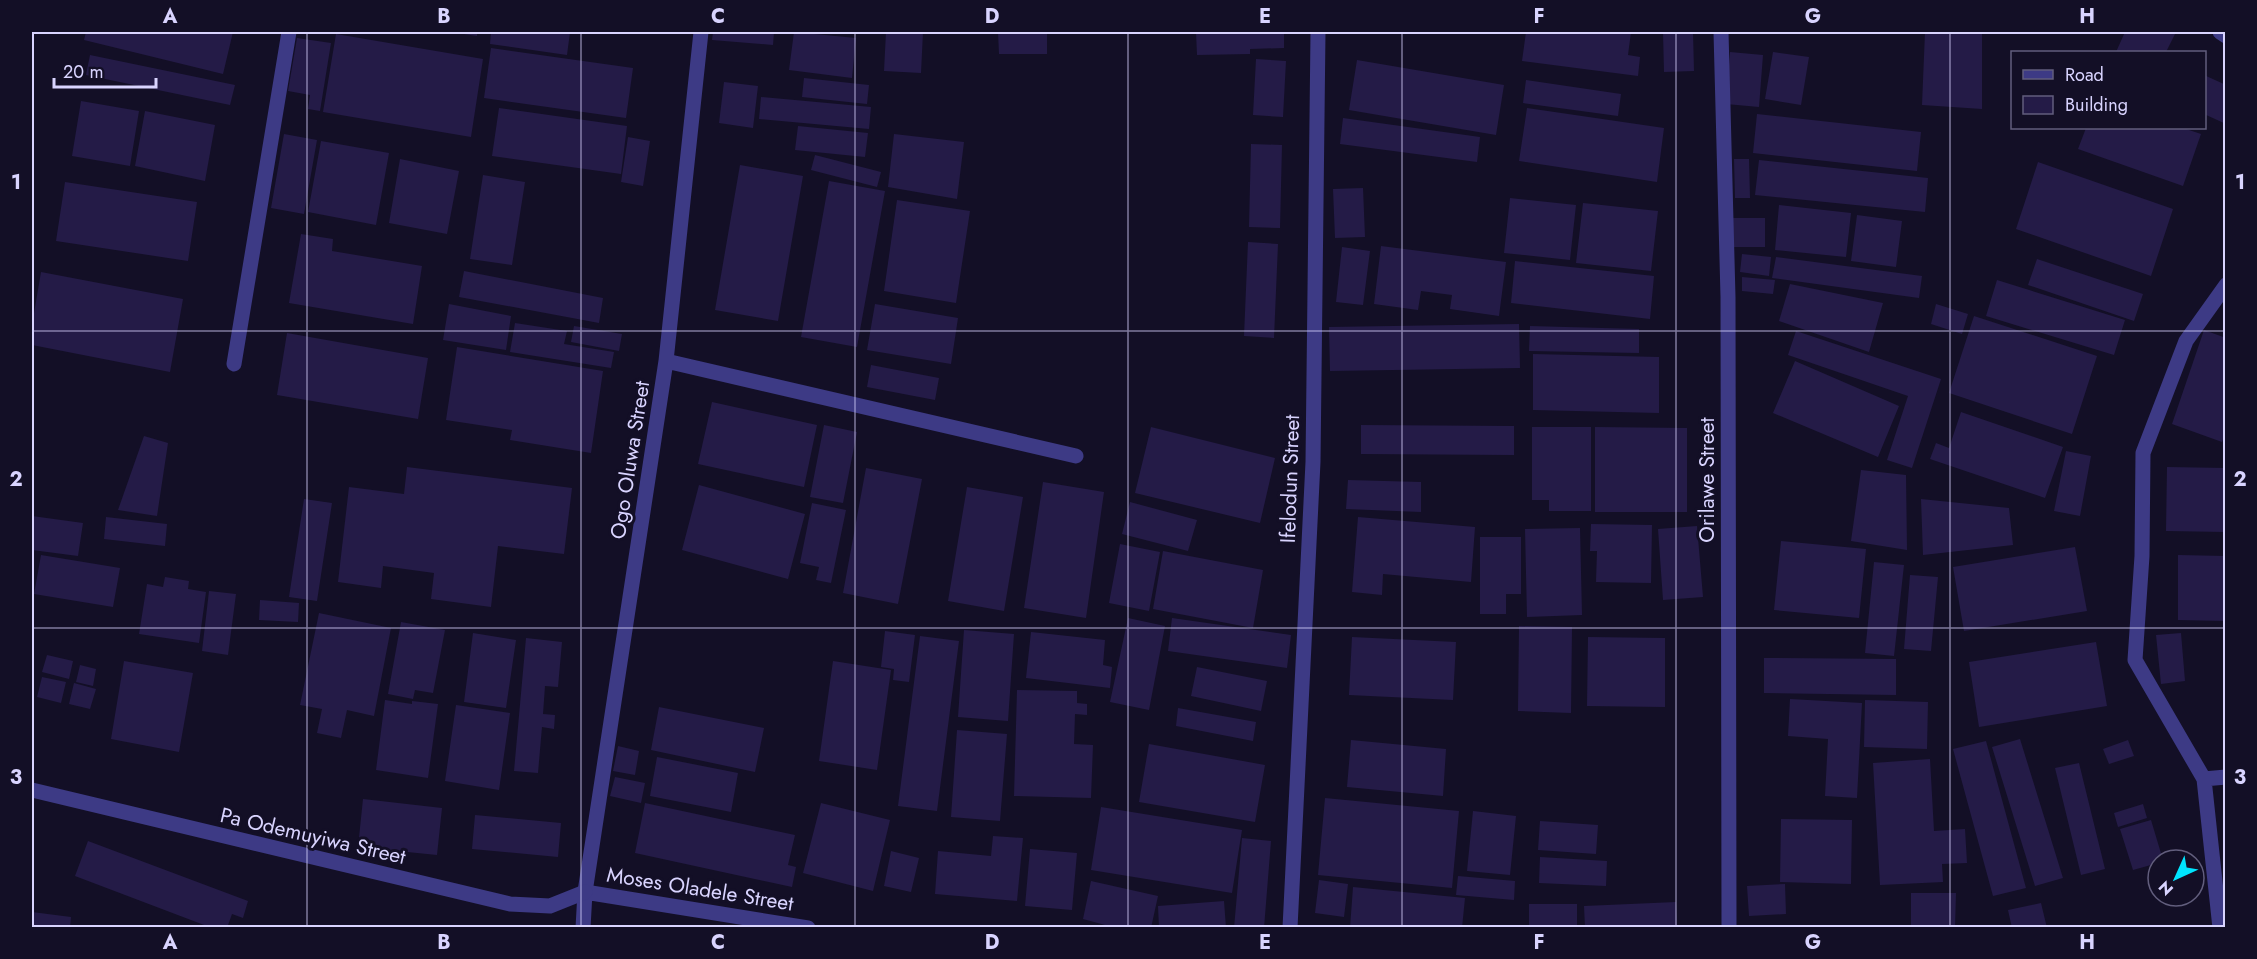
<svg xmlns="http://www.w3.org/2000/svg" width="2257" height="959" font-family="Jost,sans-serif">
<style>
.building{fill:#241b47}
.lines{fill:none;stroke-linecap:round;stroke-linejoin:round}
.minor{stroke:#3d3a85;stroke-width:15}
.tertiary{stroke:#3d3a85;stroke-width:15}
.grid{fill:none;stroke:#d9d4ff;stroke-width:1.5;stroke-opacity:0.55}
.labels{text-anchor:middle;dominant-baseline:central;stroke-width:6;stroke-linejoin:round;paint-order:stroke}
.street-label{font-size:21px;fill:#d9d4ff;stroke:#130f26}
.neatline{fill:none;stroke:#d9d4ff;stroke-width:2}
.grid-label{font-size:20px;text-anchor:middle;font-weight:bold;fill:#d9d4ff}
</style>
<rect width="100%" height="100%" fill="#130f26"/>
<path class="building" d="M86 32H233L223 74 84 40Z
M451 32H477V36Z
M491 32H570L567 55 490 44Z
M713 32H774L773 45 712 40Z
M794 32 856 38 852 78 789 70Z
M886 32H923L921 73 884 71Z
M998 32H1047V54H999Z
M1196 32H1284V48L1250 49V54L1197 55Z
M1526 32H1631L1628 55 1640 57 1638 76 1522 61Z
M1663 32H1693L1694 71 1664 72Z
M1925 32H1982V109L1922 105Z
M2125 32H2176L2166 52H2116Z
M336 34 483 59 471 137 323 112Z
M297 38 331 43 320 111 308 109 310 95 288 91Z
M491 48 633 68 626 118 484 98Z
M1730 52 1763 55 1759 107 1726 104Z
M1773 52 1809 57 1801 105 1765 99Z
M90 55 235 85 230 105 86 75Z
M1256 59 1286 61 1283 117 1253 115Z
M1357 60 1504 85 1496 135 1349 110Z
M2204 75 2226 85V124L2204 114Z
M804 78 869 85 867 104 802 97Z
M1526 80 1621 94 1618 116 1523 103Z
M724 82 758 86 753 128 719 123Z
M761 97 871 107 869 129 759 119Z
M81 101 139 111 130 166 72 156Z
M499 108 627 126 621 174 492 156Z
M1527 108 1664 128 1657 182 1519 161Z
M145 111 215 125 205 181 135 166Z
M1757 114 1921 132 1917 171 1753 153Z
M1343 118 1480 137 1477 162 1340 144Z
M798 126 868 133 865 157 795 150Z
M2086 128H2183L2201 134 2183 186 2078 149Z
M284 134 317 140 304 214 271 208Z
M894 134 964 142 957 199 888 187Z
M628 137 650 141 643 186 621 182Z
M321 141 389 153 376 225 308 212Z
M1251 144 1282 145 1280 228 1249 227Z
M815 155 881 172 877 187 811 170Z
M400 159 459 171 447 234 389 223Z
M1734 159H1749L1750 198H1735Z
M1759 160 1928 178 1925 212 1755 195Z
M2038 162 2173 209 2151 276 2016 229Z
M740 165 803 176 778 321 715 310Z
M483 175 525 182 512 265 470 259Z
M829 181 885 191 857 347 801 337Z
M65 182 197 202 188 261 56 241Z
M1363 188 1365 237 1335 238 1333 189Z
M1510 198 1576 205 1570 260 1504 253Z
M897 200 970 211 956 303 884 291Z
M1583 203 1658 211 1651 271 1576 263Z
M1779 205 1851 213 1846 257 1775 250Z
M1857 215 1902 221 1896 267 1851 261Z
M1731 218H1765V247H1730Z
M301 234 333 239 332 251 422 266 413 324 289 303Z
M1248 242 1278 244 1274 338 1244 336Z
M1381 246 1506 262 1499 316 1450 309 1452 295 1421 291 1418 310 1374 304Z
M1342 247 1370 251 1363 305 1336 302Z
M1742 254 1771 257 1769 276 1740 272Z
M1776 257 1922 276 1919 298 1772 278Z
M2037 259 2143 294 2134 321 2028 285Z
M1515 261 1654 276 1650 319 1511 303Z
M464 271 603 298 599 323 459 297Z
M41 272 183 299 170 372 32 345V325Z
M1742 277 1775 280 1773 294 1742 291Z
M1997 280 2125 320 2114 355 1986 316Z
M1790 284 1883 303 1869 352 1779 321Z
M449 304 511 316 506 350 443 340Z
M875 304 958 318 951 364 867 350Z
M1936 304 1968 314 1962 334 1931 324Z
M1974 316 2097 356 2072 434 1949 393Z
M515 323 567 331 564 344 614 352 611 368 510 352Z
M1519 324 1520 368 1330 371 1329 327Z
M574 326 622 334 619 351 571 342Z
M1530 326 1639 329V353L1529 351Z
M2204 330 2226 338V432L2222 442 2172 424Z
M1796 331 1941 379 1912 468 1887 460 1908 396 1788 355Z
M287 333 428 358 418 419 277 395Z
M457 347 603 371 591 453 510 440 512 430 446 420Z
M1533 354 1659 357V413L1533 410Z
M1795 361 1899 406 1878 457 1773 413Z
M871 365 939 378 935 400 867 387Z
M712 402 817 425 804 487 698 464Z
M1961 412 2063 447 2045 498 1930 459 1936 443 1949 448Z
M824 425 857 432 843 503 810 497Z
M1361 425 1514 426V455L1361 454Z
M1151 427 1275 458 1260 523 1135 493Z
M1532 427H1591V511H1549V500H1532Z
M1595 427 1687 428V512H1595Z
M144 436 168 443 157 516 118 510Z
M2066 451 2091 456 2080 516 2054 511Z
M407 467 572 488 564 554 498 546 491 607 431 599 434 573 383 566 381 588 338 582 349 487 404 494Z
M2167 467 2226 468V532L2166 531Z
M866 468 922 479 898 604 843 593Z
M1861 470 1906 475 1907 550 1851 541Z
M1348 480 1421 482V512L1346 509Z
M1043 482 1104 492 1086 618 1024 608Z
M699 485 805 514 788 579 682 550Z
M967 487 1023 497 1004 611 948 601Z
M304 499 332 503 317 601 289 597Z
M1921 499 2009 508 2013 545 1923 555Z
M1130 502 1197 520 1188 551 1122 534Z
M812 503 846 510 831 583 816 580 819 567 800 563Z
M32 516 83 523 78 556 32 550Z
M106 517 167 524 165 546 104 539Z
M1358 517 1475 527 1471 582 1383 574 1382 595 1352 592Z
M1591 524 1652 525 1651 583 1596 582 1597 551H1590Z
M1697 526 1703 597 1663 600 1658 529Z
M1580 528 1582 615 1527 617 1525 529Z
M1480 537H1521V594H1506V614H1480Z
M1781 541 1866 549 1859 618 1774 610Z
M1120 544 1160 552 1149 611 1109 603Z
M2075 547 2087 611 1964 631 1953 567Z
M1163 551 1263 570 1253 628 1153 609Z
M41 555 120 568 113 607 34 594Z
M2178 555 2226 556V621L2178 620Z
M1874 562 1904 565 1894 656 1865 653Z
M1910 575 1938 577 1931 651 1904 649Z
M165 577 189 581 188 589 206 592 199 643 139 634 147 584 163 587Z
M209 591 236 594 228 655 202 651Z
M260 600 299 603 298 622 259 620Z
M319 613 391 628 374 716 347 710 341 738 317 733 322 709 300 705Z
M1128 618 1165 626 1149 710 1110 702Z
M1172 618 1291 635 1287 668 1168 651Z
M401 622 445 630 433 693 415 690 413 699 388 694Z
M1519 626 1572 627 1571 713 1518 711Z
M964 630 1014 634 1008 721 958 717Z
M885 631 915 635 909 682 893 680 894 669 881 667Z
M1031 632 1105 640 1103 665 1112 667 1110 688 1026 678Z
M473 633 516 640 506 708 464 702Z
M2181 633 2185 681 2161 684 2156 635Z
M920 636 959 641 937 811 898 806Z
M1352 637 1456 642 1453 700 1349 695Z
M1588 637 1665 638V707L1587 706Z
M526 638 562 642 558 687 545 686 543 714 555 715 554 729 542 727 538 773 514 771Z
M2096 642 2107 706 1979 727 1969 662Z
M47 655 73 661 69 679 42 672Z
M1764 658 1896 659V695L1764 693Z
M124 661 193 673 179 752 111 739Z
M833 661 891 670 877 770 819 761Z
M80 665 96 669 93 686 76 682Z
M1197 667 1267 681 1261 711 1191 696Z
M42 677 66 682 61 703 37 697Z
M74 683 96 689 90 709 69 704Z
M1017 690 1077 691V703L1087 704V715L1075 714 1074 744 1093 745 1091 798 1014 796Z
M1790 699 1862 703 1857 798 1825 796 1828 739 1788 736Z
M385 700 412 704V701L438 704 428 778 376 770Z
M1865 700 1928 702 1927 749 1864 747Z
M456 705 510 713 499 790 445 781Z
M659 707 764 728 755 772 651 750Z
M1178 708 1256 722 1253 741 1176 726Z
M957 730 1007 734 1000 821 951 817Z
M2020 739 2063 878 2035 886 1992 747Z
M1351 740 1446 749 1443 796 1347 787Z
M2128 740 2134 756 2109 764 2103 749Z
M1986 741 2026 888 1993 896 1953 749Z
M1149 744 1265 765 1255 822 1139 802Z
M618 746 639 751 635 775 613 771Z
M657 757 738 773 731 812 650 796Z
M1930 759 1934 831 1965 829 1967 863 1942 864 1943 882 1880 885 1873 763Z
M2079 763 2105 869 2081 875 2055 768Z
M615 777 645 783 641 803 610 796Z
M1325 798 1459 811 1452 888 1318 875Z
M363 799 442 808 437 855 358 847Z
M645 803 795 835 788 865 796 867 792 887 635 853Z
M821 803 890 820 873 891 803 873Z
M2143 804 2147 818 2118 827 2114 813Z
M1101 807 1242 830 1232 893 1091 870Z
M1473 811 1516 816 1510 875 1467 871Z
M475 815 561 823 558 857 472 849Z
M1781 819 1852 820 1851 884 1780 882Z
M2151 820 2163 860H2158V863L2133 870 2120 829Z
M1540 821 1598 825 1596 854 1538 850Z
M993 836 1023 838 1017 901 935 894 938 851 991 856Z
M1242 838 1271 841 1264 928H1234Z
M88 841 248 901 243 918 232 914 227 928H212L75 876Z
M1030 849 1077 853 1072 910 1025 906Z
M891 851 919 858 911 892 884 886Z
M1540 857 1607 861 1606 886 1539 883Z
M1458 876 1515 881 1514 900 1456 895Z
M1319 880 1348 884 1344 917 1315 913Z
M1091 881 1158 896 1151 928H1116L1083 919Z
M1785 884 1786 914 1749 916 1747 886Z
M1353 887 1465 898 1462 928H1350Z
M1911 893H1956L1955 928H1911Z
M1224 901 1226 928H1159L1158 906Z
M1676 902 1677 928H1585L1584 906Z
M2041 903 2047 928H2012L2008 910Z
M1529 904H1577V926L1529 925Z
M32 912 71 917 70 928H32Z"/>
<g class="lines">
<path class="minor" d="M1721 32 1728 297 1729 928
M2220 32 2226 36
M666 361 1076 456
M234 364 289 32
M2204 779 2226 777
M585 892 808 928
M583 928 585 892 666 361 701 32
M2220 928 2204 779 2135 660 2142 556 2143 453 2186 341 2226 285"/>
<path class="tertiary" d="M32 790 510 904 550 906 585 892
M1290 928 1313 462 1318 32"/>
</g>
<path class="grid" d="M307 32V928M581 32V928M855 32V928M1128 32V928M1402 32V928M1676 32V928M1950 32V928M32 331H2226M32 628H2226"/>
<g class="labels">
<g class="street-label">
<text transform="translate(630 460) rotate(-81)">Ogo Oluwa Street</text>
<text transform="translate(1290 479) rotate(-88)">Ifelodun Street</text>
<text transform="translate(1707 480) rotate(-90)">Orilawe Street</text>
<text transform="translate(313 836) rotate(13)">Pa Odemuyiwa Street</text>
<text transform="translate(700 889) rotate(9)">Moses Oladele Street</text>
</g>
</g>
<rect width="2257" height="959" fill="none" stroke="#130f26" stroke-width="66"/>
<rect x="2011" y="51" width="195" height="78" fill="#130f26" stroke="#625e7d" stroke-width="1.5"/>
<rect x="2023" y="70" width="30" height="9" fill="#3d3a85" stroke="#625e7d" stroke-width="1.5"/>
<text x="2065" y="81" font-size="18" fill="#d9d4ff">Road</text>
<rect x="2023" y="96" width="30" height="18" fill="#241b47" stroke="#625e7d" stroke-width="1.5"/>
<text x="2065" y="111" font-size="18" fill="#d9d4ff">Building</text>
<g transform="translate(2176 878) rotate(225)"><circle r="28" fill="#130f26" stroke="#625e7d" stroke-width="1.5"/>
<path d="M0-4.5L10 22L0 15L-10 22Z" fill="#00e5ff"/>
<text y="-9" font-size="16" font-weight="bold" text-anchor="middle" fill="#d9d4ff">N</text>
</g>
<path d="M54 78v9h102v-9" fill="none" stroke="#d9d4ff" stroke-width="3"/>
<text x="63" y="78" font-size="18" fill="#d9d4ff" stroke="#130f26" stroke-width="4.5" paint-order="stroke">20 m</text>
<rect x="33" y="33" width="2191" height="893" class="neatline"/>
<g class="grid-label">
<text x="170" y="23">A</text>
<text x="444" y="23">B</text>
<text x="718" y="23">C</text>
<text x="992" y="23">D</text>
<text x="1265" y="23">E</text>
<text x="1539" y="23">F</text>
<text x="1813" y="23">G</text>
<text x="2087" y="23">H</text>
<text x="16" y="189">1</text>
<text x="2240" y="189">1</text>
<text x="16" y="486">2</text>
<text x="2240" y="486">2</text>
<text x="16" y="784">3</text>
<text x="2240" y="784">3</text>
<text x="170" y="949">A</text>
<text x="444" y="949">B</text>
<text x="718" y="949">C</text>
<text x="992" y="949">D</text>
<text x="1265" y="949">E</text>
<text x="1539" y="949">F</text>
<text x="1813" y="949">G</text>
<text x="2087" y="949">H</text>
</g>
</svg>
